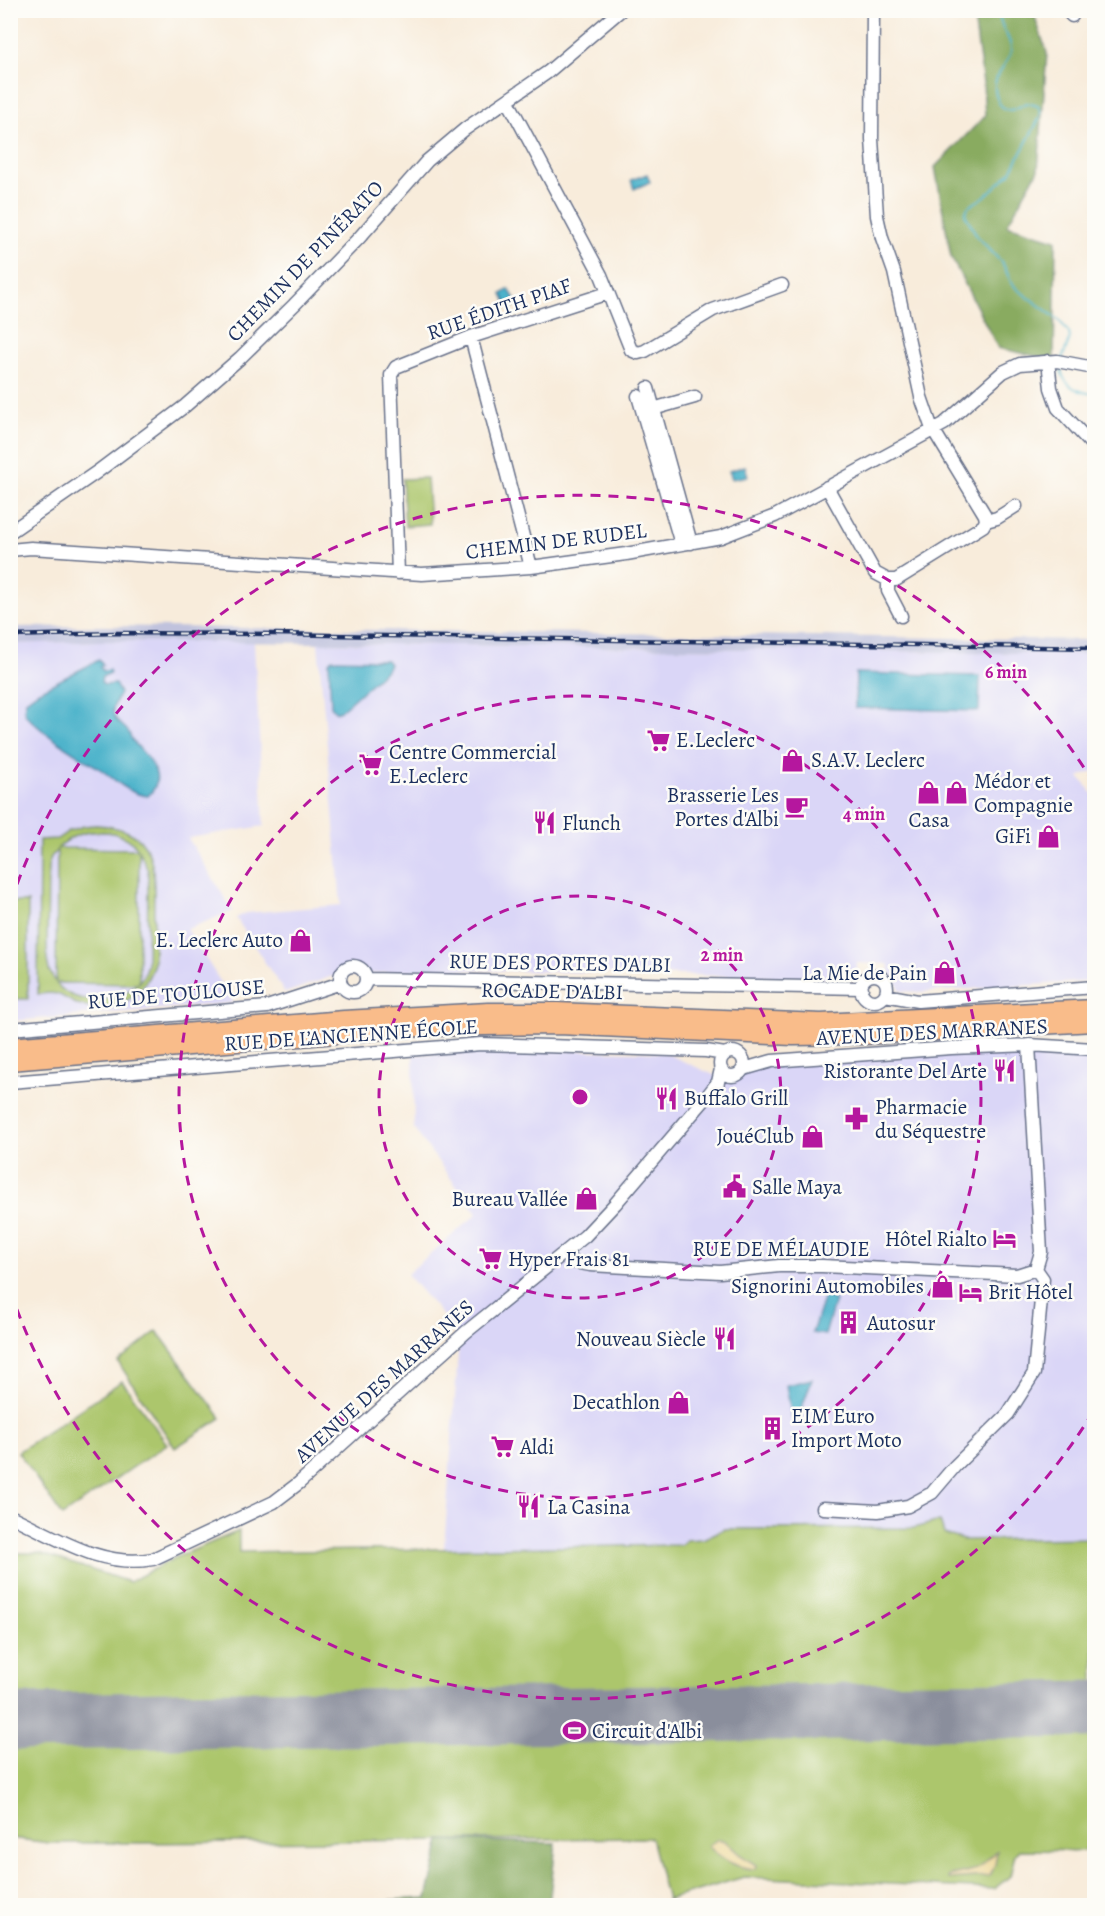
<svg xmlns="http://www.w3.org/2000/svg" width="1105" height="1916" font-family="Alegreya,serif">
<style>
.built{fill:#dad6f7}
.industrial{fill:#c0c2dd}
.green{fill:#acc66c;stroke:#647a65;stroke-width:1.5;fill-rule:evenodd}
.forest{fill:#89ab60;stroke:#526d5f;stroke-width:1.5}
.sand{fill:#eeda9e;stroke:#84847e;stroke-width:1.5}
.water{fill:#4bb2ca;stroke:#337094;stroke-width:1.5}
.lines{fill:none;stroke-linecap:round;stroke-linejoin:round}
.stream{stroke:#4bb2ca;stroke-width:2}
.runway{stroke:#8a8e9c;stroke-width:57}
.minor-casing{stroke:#68718a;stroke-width:15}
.highway-casing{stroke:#68718a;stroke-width:21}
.minor{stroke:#fff;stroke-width:12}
.highway{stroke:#f9bc8a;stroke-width:18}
.rail-casing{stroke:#1b2f5e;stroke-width:4.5}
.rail{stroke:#fdfcf7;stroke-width:2;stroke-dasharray:7;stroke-linecap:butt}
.ring{fill:none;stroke:#b5179e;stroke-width:3;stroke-dasharray:10 8}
.labels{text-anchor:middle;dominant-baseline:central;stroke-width:5;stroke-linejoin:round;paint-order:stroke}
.street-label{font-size:21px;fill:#1b2f5e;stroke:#fdfcf7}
.poi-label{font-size:21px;fill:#1b2f5e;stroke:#fdfcf7;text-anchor:start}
.centre{fill:#b5179e;stroke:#fdfcf7;stroke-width:3}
.ring-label{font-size:18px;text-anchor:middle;font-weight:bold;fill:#b5179e;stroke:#fdfcf7;stroke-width:5;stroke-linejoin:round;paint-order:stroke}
</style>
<rect width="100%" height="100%" fill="#fdfcf7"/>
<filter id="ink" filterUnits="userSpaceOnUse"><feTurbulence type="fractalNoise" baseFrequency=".0167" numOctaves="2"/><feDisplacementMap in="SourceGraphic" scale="12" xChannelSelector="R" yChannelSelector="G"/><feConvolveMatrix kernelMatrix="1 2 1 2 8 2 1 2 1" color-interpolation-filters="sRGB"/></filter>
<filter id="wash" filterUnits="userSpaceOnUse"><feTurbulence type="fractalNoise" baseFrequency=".008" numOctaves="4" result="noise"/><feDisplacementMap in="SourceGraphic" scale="24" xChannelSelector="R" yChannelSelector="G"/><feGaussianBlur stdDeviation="1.35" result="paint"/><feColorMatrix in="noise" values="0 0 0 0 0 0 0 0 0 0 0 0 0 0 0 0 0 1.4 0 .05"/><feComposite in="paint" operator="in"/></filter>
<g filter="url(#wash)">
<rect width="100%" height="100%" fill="#f8ecdb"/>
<path class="built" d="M99 641 254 642 264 826 188 838 233 911 187 929 234 1003 11 1021 10 644Z
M318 643 1094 654V771L1079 777 1094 795V981L919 992 901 991 890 972 888 964 857 963V973L851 979 434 969 330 977 285 993 236 918 246 913 341 905Z
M509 1049 665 1053 716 1076 755 1067 809 1061 1026 1049 1094 1053V1538L964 1540 944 1534 940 1521 914 1528 724 1529 703 1540H686L681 1545 444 1549 459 1340 443 1316 407 1274 477 1214 414 1129 413 1055Z"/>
<path class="industrial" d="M102 626 1094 640V654L318 643 99 641 11 644V627Z"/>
<path class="green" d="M427 478 430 524 405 526 402 479Z
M96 825C150 828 155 855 154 902 154 922 154 943 154 963 143 1000 114 1015 77 1004 70 1002 64 996 57 994 51 992 43 994 38 994L39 840 57 839 69 831 84 826ZM90 832C108 831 127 833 138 849L58 848C68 839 76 834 90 832ZM57 850 56 981H55L49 970 47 960 48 867 51 857ZM139 850 148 871 147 963 144 974 139 983ZM56 983 137 984C117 1004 75 1007 56 983Z
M11 902H28V999H11Z
M157 1331 221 1418 175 1448 118 1362Z
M122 1381 167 1444 62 1516 18 1452Z
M940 1521 944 1534 964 1540 1094 1538V1851L1019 1850 1015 1854 1010 1876 994 1889 744 1877 667 1900 651 1838 141 1843H49L11 1838V1741L54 1740 53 1702H11V1553H40L129 1582 177 1557 239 1531V1552L681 1545 686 1540 703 1539 724 1529 914 1528Z"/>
<path class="forest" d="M973 11H1033L1047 53 1038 170 1007 225 1056 240 1054 360 998 348 951 257 935 167 985 116 983 83Z
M441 1840 556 1843 549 1905H390L391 1900 427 1898Z"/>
<path class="sand" d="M718 1839 725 1841 739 1854 756 1865 755 1869C736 1868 723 1860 709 1847V1845Z
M997 1851 995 1865 990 1876 948 1879 949 1876 977 1869Z"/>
<path class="water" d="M647 174 650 182 634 189 631 180Z
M509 289 518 304 512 307 511 305 508 306 502 294Z
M745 466 748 476 732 479 729 471Z
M332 659 386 660 389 664 385 671 339 712 335 711 331 706 329 662Z
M99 660 103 665 100 667 103 671 109 670 110 673 102 677 101 682 104 685 115 684 120 693C118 698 113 705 113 710 113 720 120 723 126 729 129 731 130 737 133 741 147 758 169 776 148 796 128 794 116 780 100 769 74 752 46 737 25 714L24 709 26 700 37 692Z
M856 673 980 676 979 711 855 708Z
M824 1296 835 1300 825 1335 812 1333Z
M812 1379 799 1416 792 1418 786 1385Z"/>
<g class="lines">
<path class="stream" d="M1000 10C997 26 1012 37 1011 50 1010 61 999 69 996 80 993 89 997 110 1010 110 1015 110 1022 105 1027 103L1038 106 1041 112 1039 119 1010 173 984 197 968 207 965 214 977 236 1003 264 1011 282 1017 289 1059 320 1069 333 1070 338 1062 359
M1061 367C1062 386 1077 392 1094 394"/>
<path class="runway" d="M10 1722 1094 1709"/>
</g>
</g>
<g filter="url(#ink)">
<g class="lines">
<defs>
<path id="minor" d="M1066 10 1072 16
M508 101 601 275 631 350 638 353 645 351 713 310 782 285
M471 337 531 567
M1048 361 1051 388 1058 408 1094 447
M648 388 691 543
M638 396 681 544
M653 409 695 397
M827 487 875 573 888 580H896L983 526 986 521 985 515 931 426 921 397 894 272 882 238 877 216 872 139 873 10
M986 521 997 518 1016 506
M10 532 97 472 185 406 240 358 294 305 359 238 427 161 465 129 548 72 621 10
M10 550 31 548 422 574 531 567 626 554 721 537 775 516 944 424 1003 372 1020 364 1057 361 1094 368
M398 573 391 375 396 367 471 337 608 293
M888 580V591L901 616
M340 979a13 13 0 1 1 26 0a13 13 0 1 1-26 0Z
M861 988a13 13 0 1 1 26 0a13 13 0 1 1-26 0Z
M367 979 862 988
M885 995 918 1001 1094 987
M10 1029 267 1007 341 983
M1029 1045 1041 1252 1036 1269
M720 1064a12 12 0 1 1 24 0a12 12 0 1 1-24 0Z
M744 1069 772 1061 951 1048 1029 1045 1094 1049
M10 1082 481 1044 706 1051 725 1054
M564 1253 574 1262 590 1265 720 1272 779 1266H822L1017 1275 1036 1269
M823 1508 878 1511 908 1506 932 1493 955 1466 1008 1414 1034 1373 1043 1279 1036 1269
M10 1516C56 1537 102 1569 153 1559L274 1502 299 1483 466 1332 585 1236 615 1204 705 1099 718 1082 721 1069"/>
<path id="highway" d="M10 1047 344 1020 488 1012H557L821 1023 1094 1009
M10 1061 420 1027 559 1025 793 1036 863 1035 1094 1022"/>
</defs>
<use href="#minor" class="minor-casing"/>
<use href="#highway" class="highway-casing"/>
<use href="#minor" class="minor"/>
<use href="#highway" class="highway"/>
<defs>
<path id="rail" d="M10 636 117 633 272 634 1094 648"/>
</defs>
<use href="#rail" class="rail-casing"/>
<use href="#rail" class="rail"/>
</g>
</g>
<g class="ring">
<circle cx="580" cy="1097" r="201"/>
<circle cx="580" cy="1097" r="401"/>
<path d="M1093 1412A602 602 0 0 1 11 1293M11 901A602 602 0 0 1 1093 782"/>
</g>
<defs>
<symbol id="supermarket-bare" viewBox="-9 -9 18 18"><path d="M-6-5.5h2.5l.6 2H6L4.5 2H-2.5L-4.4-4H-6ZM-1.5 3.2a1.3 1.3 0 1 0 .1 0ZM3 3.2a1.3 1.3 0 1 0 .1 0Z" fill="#b5179e" stroke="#fdfcf7" stroke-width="2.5" paint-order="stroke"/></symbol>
<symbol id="shop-bare" viewBox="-9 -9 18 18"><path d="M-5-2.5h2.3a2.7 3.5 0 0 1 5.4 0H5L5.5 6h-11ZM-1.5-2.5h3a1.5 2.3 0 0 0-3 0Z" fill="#b5179e" stroke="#fdfcf7" stroke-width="2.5" paint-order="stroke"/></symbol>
<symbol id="cafe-bare" viewBox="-9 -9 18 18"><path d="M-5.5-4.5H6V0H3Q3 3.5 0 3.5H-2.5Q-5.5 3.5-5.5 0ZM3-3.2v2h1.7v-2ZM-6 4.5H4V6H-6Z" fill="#b5179e" stroke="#fdfcf7" stroke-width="2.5" paint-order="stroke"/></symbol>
<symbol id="restaurant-bare" viewBox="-9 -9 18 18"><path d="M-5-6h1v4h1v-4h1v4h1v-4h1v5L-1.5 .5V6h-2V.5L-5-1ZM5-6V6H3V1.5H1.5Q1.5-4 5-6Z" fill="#b5179e" stroke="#fdfcf7" stroke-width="2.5" paint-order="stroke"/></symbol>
<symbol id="pharmacy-bare" viewBox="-9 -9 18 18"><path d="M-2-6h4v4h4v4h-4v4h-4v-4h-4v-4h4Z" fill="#b5179e" stroke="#fdfcf7" stroke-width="2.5" paint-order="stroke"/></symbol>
<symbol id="civic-bare" viewBox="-9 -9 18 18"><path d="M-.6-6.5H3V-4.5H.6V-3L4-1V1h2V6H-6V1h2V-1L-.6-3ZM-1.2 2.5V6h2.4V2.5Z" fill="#b5179e" stroke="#fdfcf7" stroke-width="2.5" paint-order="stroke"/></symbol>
<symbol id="hotel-bare" viewBox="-9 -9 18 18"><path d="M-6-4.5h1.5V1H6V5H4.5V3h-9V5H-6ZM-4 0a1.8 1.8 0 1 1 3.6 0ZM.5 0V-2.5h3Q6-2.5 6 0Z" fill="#b5179e" stroke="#fdfcf7" stroke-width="2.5" paint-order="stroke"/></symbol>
<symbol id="building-bare" viewBox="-9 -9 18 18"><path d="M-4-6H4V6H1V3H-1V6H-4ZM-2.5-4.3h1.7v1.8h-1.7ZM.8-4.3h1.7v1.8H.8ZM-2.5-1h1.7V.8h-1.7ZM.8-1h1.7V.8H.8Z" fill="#b5179e" stroke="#fdfcf7" stroke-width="2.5" paint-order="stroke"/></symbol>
<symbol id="stadium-bare" viewBox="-9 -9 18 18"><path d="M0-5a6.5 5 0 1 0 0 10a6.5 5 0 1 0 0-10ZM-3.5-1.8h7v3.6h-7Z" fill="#b5179e" stroke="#fdfcf7" stroke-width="2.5" paint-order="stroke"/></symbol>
</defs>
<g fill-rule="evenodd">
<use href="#supermarket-bare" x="642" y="724" width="33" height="33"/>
<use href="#shop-bare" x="776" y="744" width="33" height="33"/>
<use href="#supermarket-bare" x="354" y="748" width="33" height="33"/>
<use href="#shop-bare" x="912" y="776" width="33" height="33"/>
<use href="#shop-bare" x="940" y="776" width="33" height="33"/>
<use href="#cafe-bare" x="780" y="790" width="33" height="33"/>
<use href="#restaurant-bare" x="528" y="806" width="33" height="33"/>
<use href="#shop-bare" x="1032" y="820" width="33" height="33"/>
<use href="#shop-bare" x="284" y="924" width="33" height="33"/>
<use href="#shop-bare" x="928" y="956" width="33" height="33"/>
<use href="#restaurant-bare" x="988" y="1054" width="33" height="33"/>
<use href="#restaurant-bare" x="650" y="1082" width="33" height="33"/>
<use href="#pharmacy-bare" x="840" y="1102" width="33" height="33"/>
<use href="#shop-bare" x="796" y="1120" width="33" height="33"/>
<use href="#civic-bare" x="718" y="1170" width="33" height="33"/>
<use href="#shop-bare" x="570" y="1182" width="33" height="33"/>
<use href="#hotel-bare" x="988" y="1222" width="33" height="33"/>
<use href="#supermarket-bare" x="474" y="1242" width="33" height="33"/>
<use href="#shop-bare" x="926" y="1270" width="33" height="33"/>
<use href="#hotel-bare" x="954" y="1276" width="33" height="33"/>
<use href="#building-bare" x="832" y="1306" width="33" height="33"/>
<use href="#restaurant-bare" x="708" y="1322" width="33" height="33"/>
<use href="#shop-bare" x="662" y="1386" width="33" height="33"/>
<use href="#building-bare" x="756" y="1412" width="33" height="33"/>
<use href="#supermarket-bare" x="486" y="1430" width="33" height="33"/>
<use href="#restaurant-bare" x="512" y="1490" width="33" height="33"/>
<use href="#stadium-bare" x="558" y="1714" width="33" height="33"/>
</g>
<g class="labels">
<g class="street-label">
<text transform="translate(305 261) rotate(-46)">CHEMIN DE PINÉRATO</text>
<text transform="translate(499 309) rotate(-19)">RUE ÉDITH PIAF</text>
<text transform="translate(556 541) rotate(-7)">CHEMIN DE RUDEL</text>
<text transform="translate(560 963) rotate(1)">RUE DES PORTES D'ALBI</text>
<text transform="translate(552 991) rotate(1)">ROCADE D'ALBI</text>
<text transform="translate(176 994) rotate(-5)">RUE DE TOULOUSE</text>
<text transform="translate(932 1032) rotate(-3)">AVENUE DES MARRANES</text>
<text transform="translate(351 1035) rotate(-4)">RUE DE L’ANCIENNE ÉCOLE</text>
<text x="781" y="1249">RUE DE MÉLAUDIE</text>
<text transform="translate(384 1381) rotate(-42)">AVENUE DES MARRANES</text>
</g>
<g class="poi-label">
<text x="676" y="740">E.Leclerc</text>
<text x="389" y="752">Centre Commercial<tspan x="389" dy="24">E.Leclerc</tspan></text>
<text x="811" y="760">S.A.V. Leclerc</text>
<text x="974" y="781">Médor et<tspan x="974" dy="24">Compagnie</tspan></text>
<text x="779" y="795" text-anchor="end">Brasserie Les<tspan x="779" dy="24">Portes d'Albi</tspan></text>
<text x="929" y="820" text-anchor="middle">Casa</text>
<text x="562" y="823">Flunch</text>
<text x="1031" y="836" text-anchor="end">GiFi</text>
<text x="283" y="940" text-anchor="end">E. Leclerc Auto</text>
<text x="927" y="973" text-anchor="end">La Mie de Pain</text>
<text x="987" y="1071" text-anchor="end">Ristorante Del Arte</text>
<text x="684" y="1098">Buffalo Grill</text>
<text x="875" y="1107">Pharmacie<tspan x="875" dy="24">du Séquestre</tspan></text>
<text x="794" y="1136" text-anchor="end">JouéClub</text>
<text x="752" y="1187">Salle Maya</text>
<text x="568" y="1199" text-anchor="end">Bureau Vallée</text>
<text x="987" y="1239" text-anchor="end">Hôtel Rialto</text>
<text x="508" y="1259">Hyper Frais 81</text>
<text x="924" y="1286" text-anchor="end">Signorini Automobiles</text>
<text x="988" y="1292">Brit Hôtel</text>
<text x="867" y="1323">Autosur</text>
<text x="706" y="1339" text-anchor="end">Nouveau Siècle</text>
<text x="660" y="1402" text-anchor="end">Decathlon</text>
<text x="791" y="1416">EIM Euro<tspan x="791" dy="24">Import Moto</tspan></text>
<text x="520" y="1447">Aldi</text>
<text x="547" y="1507">La Casina</text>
<text x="592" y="1731">Circuit d'Albi</text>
</g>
</g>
<circle cx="580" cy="1097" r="9" class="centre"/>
<g class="ring-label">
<text x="1006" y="678">6 min</text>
<text x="864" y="820">4 min</text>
<text x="722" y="961">2 min</text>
</g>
<rect width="1105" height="1916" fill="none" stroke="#fdfcf7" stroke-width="36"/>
</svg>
